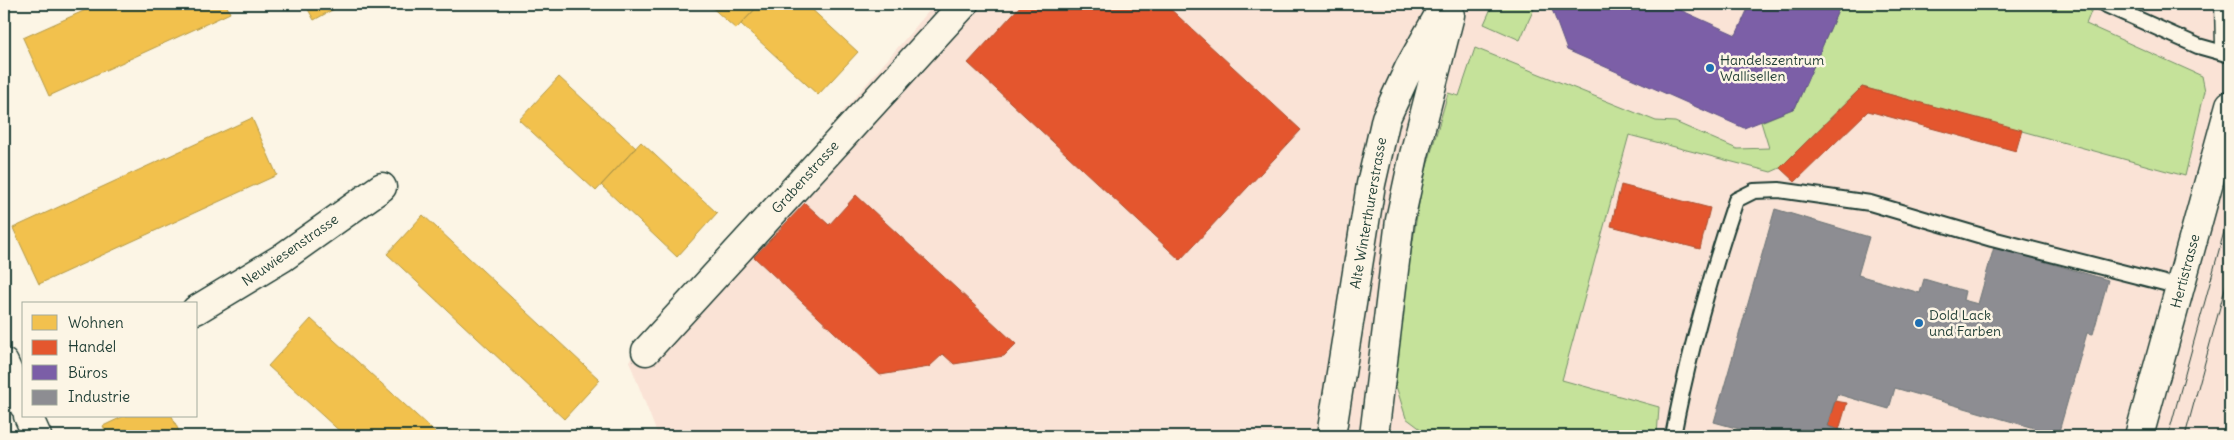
<svg xmlns="http://www.w3.org/2000/svg" width="2234" height="440" font-family="Delius,sans-serif">
<style>
.built{fill:#fae3d6}
.green{fill:#c5e29a;stroke:#729067}
.homes{fill:#f2c14e;stroke:#b39946}
.shops{fill:#e4572e;stroke:#a94f30}
.offices{fill:#7b5ea7;stroke:#5f5484}
.industry{fill:#8d8d92;stroke:#6c7576}
.lines{fill:none;stroke-linecap:round;stroke-linejoin:round}
.service-casing{stroke:#1f3d34;stroke-width:18}
.minor-casing{stroke:#1f3d34;stroke-width:31}
.secondary-casing{stroke:#1f3d34;stroke-width:31}
.service{stroke:#fcf5e5;stroke-width:14}
.minor{stroke:#fcf5e5;stroke-width:28}
.secondary{stroke:#fcf5e5;stroke-width:28}
.tram{stroke:#1f3d34;stroke-width:1}
.rail-casing{stroke:#1f3d34;stroke-width:5.5}
.rail{stroke:#fcf5e5;stroke-width:4;stroke-dasharray:11;stroke-linecap:butt}
.poi-dot{fill:#1f6fb2;stroke:#fcf5e5;stroke-width:2}
.labels{text-anchor:middle;dominant-baseline:central;stroke-width:5;stroke-linejoin:round;paint-order:stroke}
.poi-label{font-size:14px;fill:#1f3d34;stroke:#fcf5e5;text-anchor:start}
.street-label{font-size:14px;fill:#1f3d34;stroke:#fcf5e5}
</style>
<rect width="100%" height="100%" fill="#fcf5e5"/>
<filter id="ink" filterUnits="userSpaceOnUse"><feTurbulence type="fractalNoise" baseFrequency=".02" numOctaves="2"/><feDisplacementMap in="SourceGraphic" scale="10" xChannelSelector="R" yChannelSelector="G"/><feConvolveMatrix kernelMatrix="1 2 1 2 8 2 1 2 1" color-interpolation-filters="sRGB"/></filter>
<g filter="url(#ink)">
<path class="built" d="M935 4H2230V436H658L629 361Z"/>
<path class="green" d="M1493 4H1536L1520 40 1484 24Z
M1841 4H2094L2086 24 2202 76 2205 91 2185 176 1862 87 1780 168 1771 172 1629 135 1562 380 1659 407 1657 436H1430L1406 418 1396 386V348L1422 184 1448 93 1459 96 1475 48 1656 121 1675 122 1737 149 1769 148 1761 122 1795 108Z"/>
<path class="homes" d="M99 4H226L230 13 49 96 23 38Z
M305 4H343L314 20Z
M708 4H760L736 29Z
M760 4H806L858 52 818 95 741 24Z
M559 77 636 148 596 191 519 120Z
M252 118 277 175 39 284 13 228Z
M641 142 717 213 677 257 601 185Z
M423 215 600 380 564 419 387 254Z
M311 319 439 436H345L268 366Z
M124 416H172L181 436H108L103 426Z"/>
<path class="shops" d="M1022 4H1165L1301 130 1180 260 968 63Z
M1862 87 2022 130 2016 151 1868 111 1795 182 1780 168Z
M1621 185 1710 208 1700 249 1611 226Z
M856 195 1016 344 1004 356 954 364 943 354 929 367 880 375 754 257 805 203 829 225Z
M1835 401 1847 403 1839 430 1827 426Z"/>
<path class="offices" d="M1550 4H1667L1736 35 1750 4H1841L1795 108 1744 128 1567 50Z"/>
<path class="industry" d="M1775 209 1869 237 1858 275 1920 293 1924 279 1965 291 1963 300 1978 304 1994 247 2108 280 2093 334 2087 333 2058 435 1895 388 1889 409 1837 394 1827 426 1859 436H1765L1714 422Z"/>
<g class="lines">
<defs>
<path id="service" d="M2104 4 2198 46 2230 55
M1673 436C1688 356 1710 277 1736 200L1754 191 1779 190 1870 203 1992 239 2180 287"/>
<path id="minor" d="M2229 4 2230 45
M196 310 282 258 382 187
M646 351 964 4
M4 363 24 406
M28 416 37 436
M2139 436 2230 105"/>
<path id="secondary" d="M1331 436 1371 184 1386 118 1409 68 1445 4
M1374 436 1400 220 1414 155 1450 15"/>
</defs>
<use href="#service" class="service-casing"/>
<use href="#minor" class="minor-casing"/>
<use href="#secondary" class="secondary-casing"/>
<use href="#service" class="service"/>
<use href="#minor" class="minor"/>
<use href="#secondary" class="secondary"/>
<path class="tram" d="M2168 436 2230 210
M2185 436 2230 270"/>
<defs>
<path id="rail" d="M2229 436 2230 430"/>
</defs>
<use href="#rail" class="rail-casing"/>
<use href="#rail" class="rail"/>
</g>
</g>
<g class="poi-dot">
<circle cx="1710" cy="68" r="5"/>
<circle cx="1919" cy="323" r="5"/>
</g>
<g class="labels">
<g class="poi-label">
<text x="1720" y="60">Handelszentrum<tspan x="1720" dy="16">Wallisellen</tspan></text>
<text x="1929" y="315">Dold Lack<tspan x="1929" dy="16">und Farben</tspan></text>
</g>
<g class="street-label">
<text transform="translate(805 177) rotate(-48)">Grabenstrasse</text>
<text transform="translate(1368 213) rotate(-80)">Alte Winterthurerstrasse</text>
<text transform="translate(290 250) rotate(-35)">Neuwiesenstrasse</text>
<text transform="translate(2185 271) rotate(-75)">Hertistrasse</text>
</g>
</g>
<rect width="2234" height="440" fill="none" stroke="#fcf5e5" stroke-width="20"/>
<rect x="10" y="10" width="2214" height="420" fill="none" stroke="#1f3d34" stroke-width="2" filter="url(#ink)"/>
<rect x="22" y="302" width="175" height="115" fill="#fcf5e5" stroke="#a4ab9e"/>
<rect x="32" y="315" width="25" height="15" fill="#f2c14e" stroke="#a4ab9e"/>
<text x="68" y="328" font-size="15" fill="#1f3d34">Wohnen</text>
<rect x="32" y="340" width="25" height="15" fill="#e4572e" stroke="#a4ab9e"/>
<text x="68" y="352" font-size="15" fill="#1f3d34">Handel</text>
<rect x="32" y="365" width="25" height="15" fill="#7b5ea7" stroke="#a4ab9e"/>
<text x="68" y="378" font-size="15" fill="#1f3d34">Büros</text>
<rect x="32" y="390" width="25" height="15" fill="#8d8d92" stroke="#a4ab9e"/>
<text x="68" y="402" font-size="15" fill="#1f3d34">Industrie</text>
</svg>
